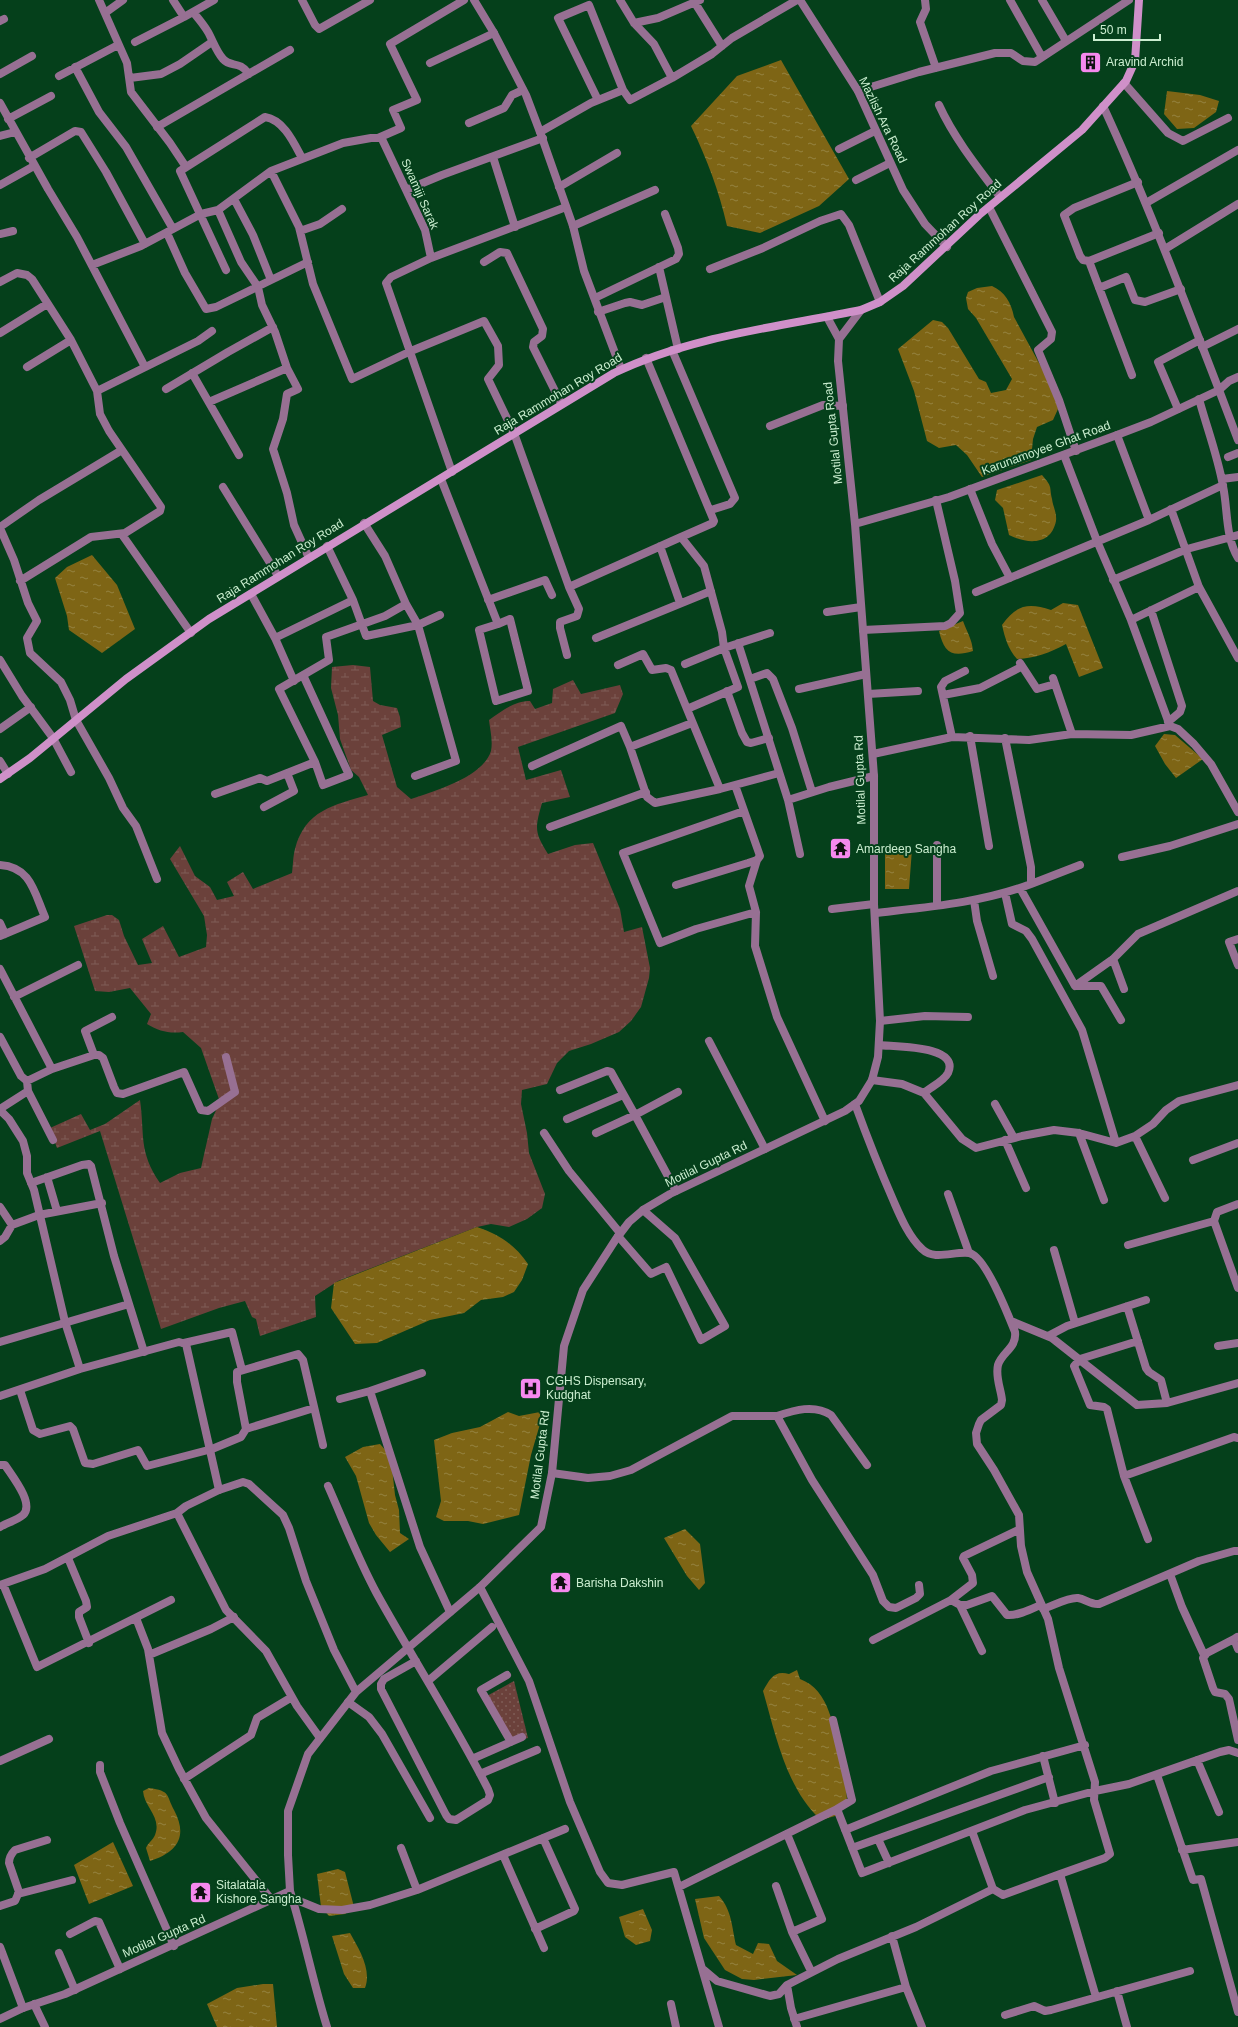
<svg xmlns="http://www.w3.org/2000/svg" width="1238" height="2027" font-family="Arial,sans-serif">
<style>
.grass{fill:url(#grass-dots)}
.wetland{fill:url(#wetland-marsh)}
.water{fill:url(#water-ripples)}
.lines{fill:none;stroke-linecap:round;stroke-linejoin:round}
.minor{stroke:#977093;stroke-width:8}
.tertiary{stroke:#977093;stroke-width:8}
.secondary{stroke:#cf90c9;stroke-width:8}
.labels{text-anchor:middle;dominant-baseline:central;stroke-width:4;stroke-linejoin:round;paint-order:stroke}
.poi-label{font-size:12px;fill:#cbeed0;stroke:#05401b;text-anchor:start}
.street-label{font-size:12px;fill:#cbeed0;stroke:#05401b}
</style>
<defs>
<pattern id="grass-dots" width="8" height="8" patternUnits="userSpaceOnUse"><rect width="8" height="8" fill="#6b413b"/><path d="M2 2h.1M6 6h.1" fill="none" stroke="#7f5d56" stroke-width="1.8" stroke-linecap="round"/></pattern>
<pattern id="wetland-marsh" width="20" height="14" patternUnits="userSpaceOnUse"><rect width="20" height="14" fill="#6b413b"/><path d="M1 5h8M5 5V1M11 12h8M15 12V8" fill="none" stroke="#7f5d56"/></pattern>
<pattern id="water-ripples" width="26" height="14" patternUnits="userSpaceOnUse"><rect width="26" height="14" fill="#7e6515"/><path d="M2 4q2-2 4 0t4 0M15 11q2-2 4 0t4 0" fill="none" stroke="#958341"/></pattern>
</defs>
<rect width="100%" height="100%" fill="#05401b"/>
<path class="grass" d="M514 1681 528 1738 508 1743 485 1697Z"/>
<path class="wetland" d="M353 665 370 667 373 701 380 705 397 708 400 717 401 727 382 735 397 787 411 799C435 791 483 777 491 751 493 741 490 729 489 720 502 711 514 701 530 701L535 709 552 703 553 689 573 680 581 694 620 685 623 694 615 713 518 747 526 780 561 770 570 797 542 803C535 828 534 832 548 854L575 845 593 843 620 909 624 932 642 927 650 968 649 978 641 1007 631 1021 619 1032 591 1044 569 1051 557 1063 547 1084 522 1090 521 1104 527 1133 529 1153 545 1194 542 1208 527 1219 509 1227 491 1224 477 1227 338 1281 315 1296 316 1317 260 1336 256 1319 252 1317 245 1301 219 1308 161 1329 100 1131 57 1148 50 1128 81 1114 90 1130 105 1124 140 1100C145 1135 138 1151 160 1183L180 1173 201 1168 212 1119 220 1102 201 1048 183 1032C169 1034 159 1031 147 1024L151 1014 130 988 109 992 95 991 74 926 107 915H112L119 920 124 936 138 965 152 963 142 939 163 926 179 957 206 947 207 935 204 916 170 859 180 846 195 876 210 887 217 900 234 896 227 882 243 872 253 889 292 873C293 866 293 856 295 849 305 810 334 805 368 795L359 777 351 770 340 739 338 715 331 688 332 667Z"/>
<path class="water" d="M781 60 849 179 819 206 760 233 727 226C719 191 707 159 691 126L737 76Z
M1167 91 1200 95 1219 101 1216 112 1194 128 1177 129 1164 114Z
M992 286C1005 292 1011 302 1014 317L1057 396 1058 409 1053 420 1037 427 1033 439 1031 460 982 477 967 455 956 445 939 448 927 441 914 391 898 349 933 320 942 322 948 328 979 379 986 382 991 393 1006 390 1012 379 976 318 968 309 966 298 968 292 977 288Z
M1042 475C1053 488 1049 485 1052 499 1053 507 1057 513 1056 521 1051 546 1027 544 1009 535L1003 508 995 500 997 490Z
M92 555 117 585 135 629 102 653 69 630 67 616 55 578 67 567Z
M1063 603 1078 605 1103 668 1079 677 1066 644C1049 653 1036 658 1017 659 1008 649 1005 638 1002 625 1016 605 1028 602 1051 610Z
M963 621C967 632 972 639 973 651 951 658 944 652 939 631Z
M1164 734 1175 735 1203 759 1176 778 1165 764 1155 746Z
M885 849H912L909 889H885Z
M477 1227C500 1235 514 1244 528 1264L522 1280 514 1292 503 1297 481 1300 464 1313 430 1320 377 1343 355 1344 331 1308 334 1283Z
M508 1412 519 1416 540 1412V1424L531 1455 519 1515 483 1524 468 1521H444L436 1517 441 1501 434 1440 452 1433 480 1427Z
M380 1444 388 1453 392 1468 395 1495 399 1510 400 1533 409 1539 390 1552 376 1535 369 1523 356 1476 345 1457 363 1447Z
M685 1529 700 1544 705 1583 699 1590 687 1576 664 1538Z
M797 1670 800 1679C830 1690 834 1729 839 1755 843 1772 847 1787 847 1804L835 1816 821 1820C786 1788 776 1736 763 1691 770 1679 774 1670 789 1674Z
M149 1788C171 1791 166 1795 174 1810 188 1836 178 1852 150 1861L146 1848C148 1843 153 1840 155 1835 162 1817 144 1807 143 1791Z
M113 1842 133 1886 89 1904 74 1865Z
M338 1869 345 1872 354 1907 345 1914 329 1916 321 1907 317 1874Z
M719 1896C732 1910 732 1928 736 1945L753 1954 758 1943 769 1944 777 1961 797 1975 754 1980 742 1979 725 1970 704 1938 695 1899Z
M643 1909 652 1930 650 1941 636 1945 625 1937 619 1917Z
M350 1933C359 1949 372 1970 365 1988H353L344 1974 332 1936Z
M263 1984H273L277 2027H217L207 2004 237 1988Z"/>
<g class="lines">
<path class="minor" d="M99 0 127 63 131 92 170 143 186 167
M173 0 184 17
M302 0 315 25 319 29 370 0
M620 0 634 23 654 44 672 78
M925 0 926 9 920 22 936 68
M1010 0 1042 57
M1042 0 1066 41
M695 3 722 46
M193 12C198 18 204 25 208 32 213 41 216 51 223 59 231 68 239 60 249 74
M105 13 123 0
M0 21 4 19
M634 23 658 18 700 0
M135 42 184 17 214 0
M430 63 494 33
M75 67 99 112 126 147 173 229
M0 74 32 56
M59 76 118 45
M130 78 161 74 180 64 212 42
M1124 83 1168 133 1183 141 1228 118
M858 91 919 72 995 53H1011L1023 61 1035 62 1129 0
M598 100 558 18 589 5 623 90
M0 103 48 189 77 237 145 367
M939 105C954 138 978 168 1000 197
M8 119 51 96
M469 123 504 108 512 95 523 90
M157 127 290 50
M540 132 591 103 623 90 630 100 672 78 712 54 732 38 797 0
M0 136 15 132
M381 137 425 230 431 258 391 277 386 283 452 472
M839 149 875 131
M493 157 515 227
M29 158 75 131 81 132 106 172 145 244
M271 171 299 227 313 284 352 379 411 351 484 321 498 346 499 365 488 379 514 433 569 587 579 609 577 616 560 622V628L567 655
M856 180 890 163
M0 185 34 166
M559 187 617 153
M406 190 442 175 543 138
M234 199 253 235 271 280
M1146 203 1238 150
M989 207 1052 332 1051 339 1038 350 1059 400 1076 451
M218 210 241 262 258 287 262 305 275 332 287 368 298 389 287 394 283 419 273 449 287 493 294 525 309 558
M573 226 655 190
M300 231 320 224 342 209
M167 233 185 273 206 309 216 307 308 262
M0 234 13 231
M1165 249 1238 204
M431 258 566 207
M1089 261 1159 233
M484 262 500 252 507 253 543 329 542 336 534 342 533 347 561 403
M92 265 141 246 201 214 218 210 271 171 343 143 371 138H378L401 128 393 110 417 100 390 44 464 0
M659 267 678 349
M710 269 763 248 820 221 841 214 849 225 880 302
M226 270 180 171 265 117C284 120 294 143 302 158
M0 282 17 273 27 275 32 279 71 340 97 391 100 414 109 431 161 507 160 511 125 533 123 536 191 633
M1099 288 1126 277 1135 300 1145 302 1181 289
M595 298 676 259 679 254 678 248 665 214
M598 312 625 303 630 302 642 305 666 297
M0 333 47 304
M1202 347 1238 329
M672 350 735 498 730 504 711 510
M646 358 714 521 713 523 681 537 704 566 722 632 724 648 685 664
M27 367 71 340
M192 373 239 455
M1132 375 1089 261 1083 260 1080 256 1064 215 1074 208 1138 182
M166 389 228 352 273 327
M1219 390 1238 440
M97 391 198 341 212 331
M1199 399C1207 428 1218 457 1223 486 1228 510 1225 536 1238 558
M209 402 287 368
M1178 409 1158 362 1200 340
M770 426 823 405 843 406
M1117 435 1149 520
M1064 455 1097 541 1131 620 1170 726
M1228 457 1238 453
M441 479 498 624 479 630 496 701 528 691 510 619 498 624
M1222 479 1238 477
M223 487 278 576
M970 489 992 544 1010 578
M1171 509 1199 587 1238 658
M364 523 385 556 406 604 418 625 440 615
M0 527 39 500 122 450
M0 528 14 560 28 603 37 621 27 638 30 653 61 682 70 700 76 720 109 778 123 808 136 826 157 879
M327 546 353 600 366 636 418 625 456 761 415 776
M660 546 680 603
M1113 580 1187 549 1238 535
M20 581 91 537 125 533
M569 587 681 537
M976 592 1149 520 1223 485
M251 594 275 638
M488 600 545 580 552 595
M1151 610 1182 706 1180 712 1168 722
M827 612 861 607
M1131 620 1199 587
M863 630 945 626 951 623 960 613 955 581 936 500
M596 638 711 591
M738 643 788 800 800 854
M0 660 22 696 53 738 71 772
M1020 663 1037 689 1055 684
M618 665 643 654 652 670 666 668 671 670 687 709 738 687 724 648 770 633
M303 675 349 775 323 785 315 762
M1053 678 1072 734
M750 679 767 673 773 679 792 728 812 792
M294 681 275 638 353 600
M799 689 866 674
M727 691 742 733 747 742 751 743 769 738
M868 694 918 691
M943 695 980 688 1019 668
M687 709 720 789
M0 729 31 707
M970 736 989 846
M952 737 941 687 945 681 965 671
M630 747 692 723
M873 754 952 737 1029 740 1072 734 1131 735 1170 726 1178 729 1194 744 1211 764 1238 812
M532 766 621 726 630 747 647 797 655 803 720 789 779 773
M215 794 260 778 267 781 315 762 279 689 329 660 326 637 385 616 406 604
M788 800 829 787 874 776
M264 807 294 791 287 773
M744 811 623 853 660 943 696 929 756 912
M550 827 646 792
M1122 857 1170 846 1238 824
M757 860 749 886 756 912 755 946 777 1017 825 1121
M0 865C31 867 34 892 45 917L0 936
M1031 884 1080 865
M676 885 748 863 757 860 760 856 735 785
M1020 888 1075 986H1101L1121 1020
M1005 893 1012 924 1026 931 1032 939 1082 1030 1116 1143
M974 900 977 921 993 976
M937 905V845
M832 909 874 904
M875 913C928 907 981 903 1031 884V867L1005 738
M0 923 5 934
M1238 939 1229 942 1238 965
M1113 959 1124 989
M0 969 52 1069
M1075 986 1113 959 1138 934 1238 891
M14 997 78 965
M880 1021 925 1016 968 1017
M0 1037 21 1076 27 1081 28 1091 53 1140
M709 1041 765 1149
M879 1045C893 1047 961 1045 948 1073 944 1081 931 1087 924 1093
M94 1055 85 1031 112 1017
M872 1080 902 1084 924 1093 962 1139 976 1148 1022 1136 1054 1130 1079 1133 1116 1143 1135 1136 1153 1124 1166 1110 1179 1101 1238 1085
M27 1081 52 1069 94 1055H99L103 1058 114 1087 117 1093 123 1094 184 1072 201 1110 208 1111 235 1092 226 1057
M560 1090 607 1071 611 1072 635 1115 678 1092
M855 1104C867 1137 880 1170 894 1202 901 1218 909 1237 922 1249 934 1261 954 1251 969 1253 985 1255 1009 1317 1015 1332 1017 1348 1002 1352 998 1365 995 1377 1001 1389 1002 1400L1001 1405 981 1420 979 1424 976 1433 977 1444 994 1470 1019 1515 1021 1546 1027 1572 1048 1619 1059 1668 1095 1782 1094 1800 1110 1854 1105 1858 1060 1874 1096 1997
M995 1104 1014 1138
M0 1109 28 1091
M567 1119 623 1095
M544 1133 569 1171 620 1233
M596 1133 635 1115 676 1191
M1079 1133 1104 1200
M1135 1136 1165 1198
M1005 1140 1026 1188
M1193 1160 1238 1143
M47 1177 57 1211
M31 1183 82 1165 89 1164 91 1166 114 1256 144 1352
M948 1194 969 1253
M1238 1204 1217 1212 1214 1221 1238 1288
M0 1207 12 1225 39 1215 102 1203
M618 1236 651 1274 666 1267 701 1340 725 1326 675 1238 643 1210
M0 1241 5 1237 12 1225
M1128 1245 1214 1221
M1054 1250 1075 1323
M1127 1306 1146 1368 1149 1372 1161 1380 1167 1403
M1011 1321 1052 1338 1137 1405 1167 1403 1238 1383
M1048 1336 1067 1326 1146 1300
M1138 1341 1080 1359 1074 1366 1090 1405 1104 1407 1107 1409 1124 1476 1148 1539
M0 1342 129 1304
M184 1343 232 1332 242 1370
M1218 1346 1238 1343
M422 1373 370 1391 420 1547 450 1612
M20 1390 33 1430 40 1434 70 1426 73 1429 85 1463 93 1464 138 1450 147 1466 212 1449 241 1437 246 1429 237 1382V1372L298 1354 303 1360 323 1445
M340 1399 370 1391
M777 1416C795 1410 814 1404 831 1415L867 1465
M246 1429 314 1408
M0 1465H5C12 1476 35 1504 23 1515 17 1520 7 1523 0 1527
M552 1473 588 1478 610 1476 631 1470 732 1416H777L812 1480 873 1575 883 1601 889 1607 896 1608 916 1598 920 1594 919 1585
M1124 1476 1234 1437 1238 1438
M328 1486C344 1522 358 1559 377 1594 413 1659 454 1722 488 1789L490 1795 488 1800 456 1820 449 1819 446 1815 381 1689V1684L384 1679 416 1661
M177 1513 186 1506 219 1490
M68 1558 86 1601 87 1607 79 1612V1617L89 1643
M1170 1574 1182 1607 1204 1655
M3 1584 37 1667 171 1600
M0 1585 45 1569 108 1536 177 1513 226 1610 266 1651 297 1706 320 1738
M480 1587 529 1681 570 1802 600 1872 608 1883 622 1885 674 1872 719 2027
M951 1600 973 1583 972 1575 963 1558 964 1556 1018 1530
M960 1605 982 1651
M1043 1609C1053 1606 1068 1597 1078 1598 1085 1599 1091 1605 1099 1604L1199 1561 1234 1551H1238
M136 1618 148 1649 162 1733 179 1769 206 1818 271 1899
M1237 1637 1234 1639 1238 1649
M1234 1639 1207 1653 1203 1658 1213 1688 1215 1692 1225 1694 1229 1699 1238 1740
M873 1640 951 1600 960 1605H967L992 1596 1007 1615C1019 1616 1030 1609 1041 1605
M149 1655 211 1629 234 1617
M507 1675 481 1690 511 1742
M428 1681 492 1627
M348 1702 369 1717 382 1734 430 1818
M833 1720 852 1800 837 1809
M1043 1756 1055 1803
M472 1759 522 1737
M1197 1760 1219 1812
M0 1761 49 1739
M100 1765V1772L120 1823 174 1946
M480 1774 537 1750
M1157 1775 1193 1880 1201 1879 1238 2012
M184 1779 251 1735 257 1718 292 1697
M845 1830 991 1771 1085 1745
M972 1831 993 1889
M787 1834 822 1919 792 1932
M878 1839 889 1863
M401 1848 417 1890
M852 1848 1049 1777
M1182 1850 1238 1842
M503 1855 544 1948
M776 1886 792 1932 811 1971
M679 1887 837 1809 862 1873 1025 1810 1095 1791 1129 1784 1220 1752 1229 1750 1238 1753
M18 1894 72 1880
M292 1898 319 1909 342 1910 370 1905 417 1890 565 1829
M0 1906 15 1901 19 1892 9 1863C9 1857 11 1854 15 1850L47 1840
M535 1929 574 1911 575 1909 543 1838
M70 1934 95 1921 99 1922 120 1969
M892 1936 906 1987
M0 1947 23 2008
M59 1953 75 1990
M704 1970 717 1981 770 1996 779 1994 787 1985
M1117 1991 1127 2027
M34 2004 45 2027
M671 2004 676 2027
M1005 2015 1034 2006 1045 2011 1051 2010 1190 1971
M794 2019 906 1987 922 2027
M797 2027 791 2008 787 1985 838 1959 916 1927 993 1889 1003 1895 1060 1874"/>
<path class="tertiary" d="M474 0 494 33 526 95 540 132 573 226 584 271 621 369
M800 0 858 91 903 190 925 224 947 247
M1103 106C1146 199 1182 294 1219 390
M839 339 861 310
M855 524 949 497 1117 435 1151 422 1219 390 1229 381 1238 377
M0 761 8 774
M0 1110 9 1119 23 1141 27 1156V1173L34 1190 65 1322 80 1369
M0 1396 80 1369 179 1342 186 1344 219 1490 243 1482 249 1484 283 1515 289 1528 306 1581 334 1650 356 1692
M290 1891C304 1936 313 1982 327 2027
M0 2019 23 2008 65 1994 290 1891 288 1855V1811L308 1754 356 1692 480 1587 541 1527 552 1473 564 1346 583 1290 616 1239 629 1222 643 1210 670 1194 845 1111 859 1101 872 1080 878 1057 880 1021 874 904V776L855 524 838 361 839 339 827 317"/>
<path class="secondary" d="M0 779 30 758 126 679 209 619 614 373C691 336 778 327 861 310L880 302 903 286 979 215 1082 130 1126 81 1135 61 1139 0"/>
</g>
<defs>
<symbol id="building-square" viewBox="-11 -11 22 22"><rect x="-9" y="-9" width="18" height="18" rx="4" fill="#f689ee" stroke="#05401b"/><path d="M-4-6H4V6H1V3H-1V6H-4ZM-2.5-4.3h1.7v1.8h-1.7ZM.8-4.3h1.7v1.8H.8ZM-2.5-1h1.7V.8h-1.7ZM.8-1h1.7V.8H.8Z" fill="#111"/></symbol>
<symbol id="temple-square" viewBox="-11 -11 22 22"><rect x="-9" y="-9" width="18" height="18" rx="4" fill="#f689ee" stroke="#05401b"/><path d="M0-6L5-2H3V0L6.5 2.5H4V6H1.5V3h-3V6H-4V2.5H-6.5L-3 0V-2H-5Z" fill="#111"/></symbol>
<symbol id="hospital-square" viewBox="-11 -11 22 22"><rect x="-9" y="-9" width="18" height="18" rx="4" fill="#f689ee" stroke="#05401b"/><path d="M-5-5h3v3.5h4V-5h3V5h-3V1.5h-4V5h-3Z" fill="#111"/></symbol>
</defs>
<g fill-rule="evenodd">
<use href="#building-square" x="1078" y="50" width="25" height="25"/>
<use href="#temple-square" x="828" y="836" width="25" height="25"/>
<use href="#hospital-square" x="518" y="1376" width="25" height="25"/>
<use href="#temple-square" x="548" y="1570" width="25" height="25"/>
<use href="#temple-square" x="188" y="1880" width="25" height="25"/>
</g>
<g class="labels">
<g class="poi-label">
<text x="1106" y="62">Aravind Archid</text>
<text x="856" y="849">Amardeep Sangha</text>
<text x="546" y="1381">CGHS Dispensary,<tspan x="546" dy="14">Kudghat</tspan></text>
<text x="576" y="1583">Barisha Dakshin</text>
<text x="216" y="1885">Sitalatala<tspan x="216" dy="14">Kishore Sangha</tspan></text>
</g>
<g class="street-label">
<text transform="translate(883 120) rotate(64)">Mazlish Ara Road</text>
<text transform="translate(420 194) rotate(66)">Swamiji Sarak</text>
<text transform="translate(945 231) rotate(-42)">Raja Rammohan Roy Road</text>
<text transform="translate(558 394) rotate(-31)">Raja Rammohan Roy Road</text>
<text transform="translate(833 433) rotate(-96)">Motilal Gupta Road</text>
<text transform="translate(1046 448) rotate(-20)">Karunamoyee Ghat Road</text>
<text transform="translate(280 561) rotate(-32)">Raja Rammohan Roy Road</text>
<text transform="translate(860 780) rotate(-92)">Motilal Gupta Rd</text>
<text transform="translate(706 1164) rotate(-26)">Motilal Gupta Rd</text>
<text transform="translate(540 1455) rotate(-83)">Motilal Gupta Rd</text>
<text transform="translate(164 1936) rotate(-24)">Motilal Gupta Rd</text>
</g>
</g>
<path d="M1094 34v6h66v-6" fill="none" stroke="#cbeed0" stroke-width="2"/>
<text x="1100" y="34" font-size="12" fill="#cbeed0" stroke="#05401b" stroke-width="3" paint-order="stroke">50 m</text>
</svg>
